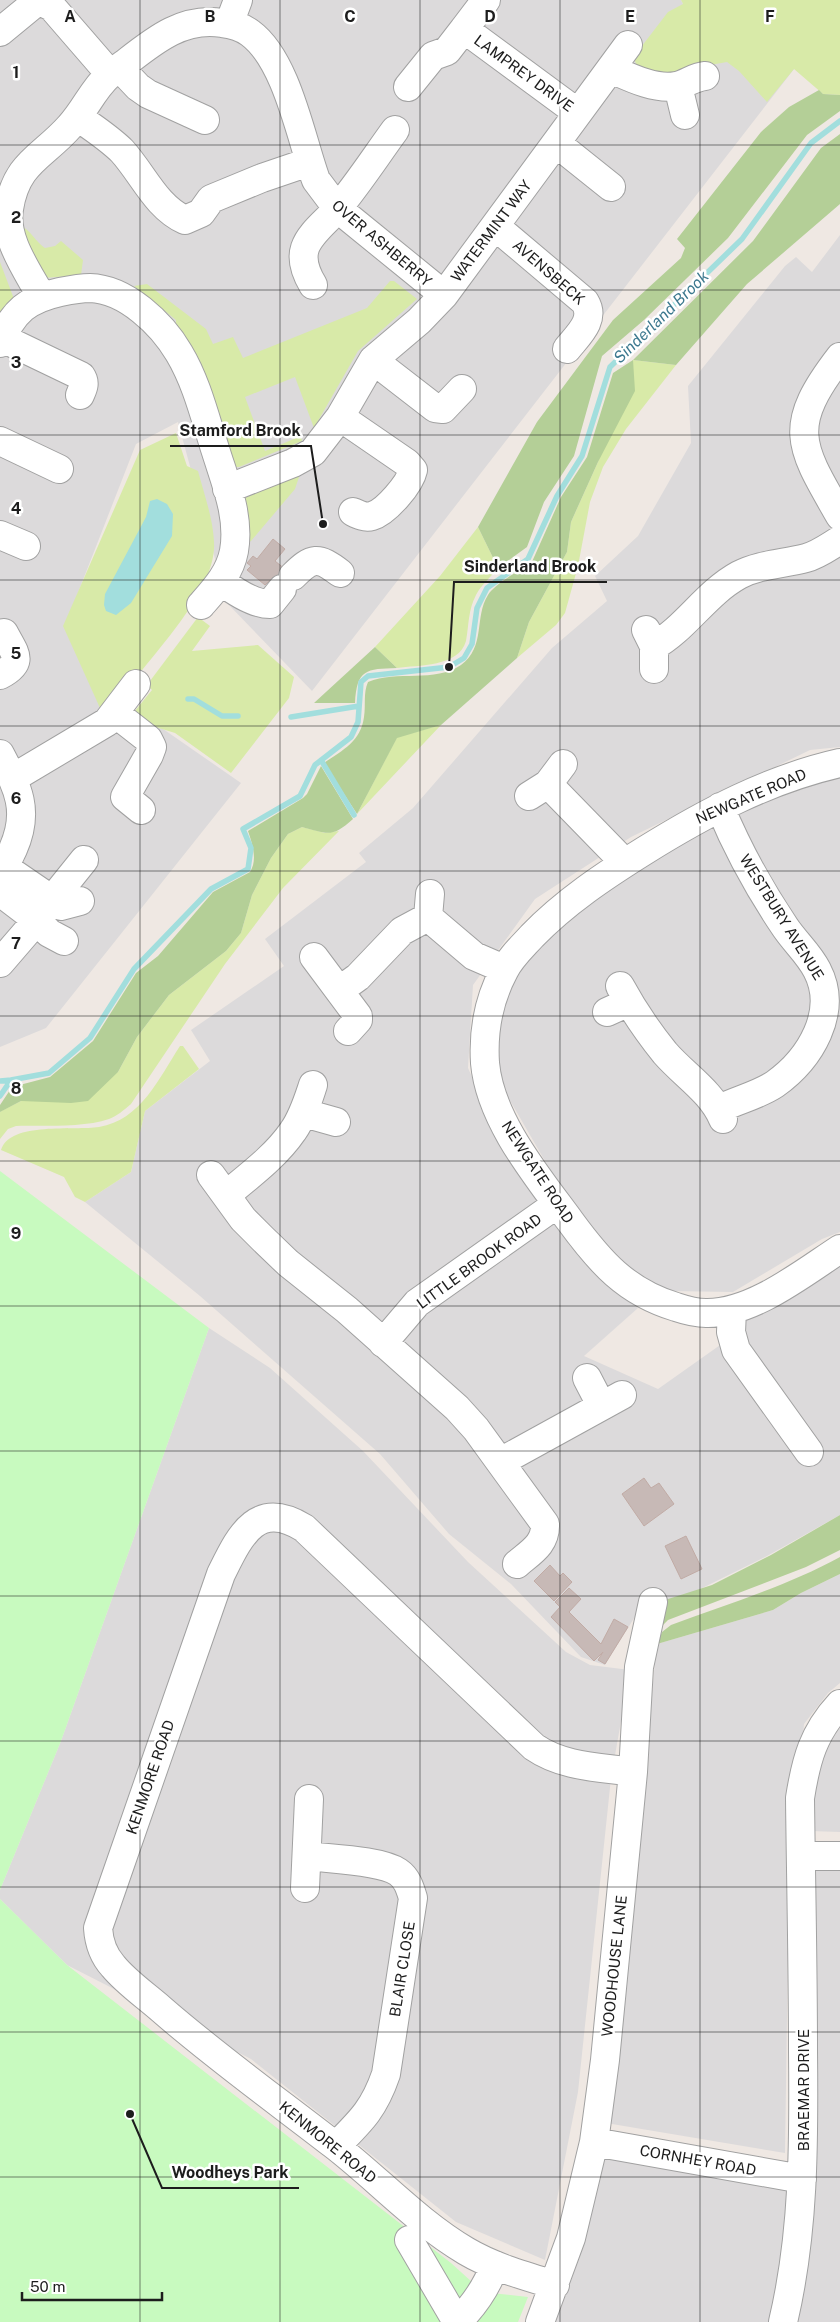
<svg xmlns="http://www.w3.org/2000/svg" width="840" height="2322" font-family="'Public Sans',sans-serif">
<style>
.residential{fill:#dcdadb}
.grass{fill:#d8eaa8}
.forest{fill:#b4cf97}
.park{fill:#c8fabf}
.water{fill:#a2dedd}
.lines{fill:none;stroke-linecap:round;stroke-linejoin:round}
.stream{stroke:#a2dedd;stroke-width:5.5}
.building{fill:#c7b9b6;stroke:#c1aba5}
.minor-casing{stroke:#a1a1a1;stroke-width:30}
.minor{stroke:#fff;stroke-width:28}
.grid{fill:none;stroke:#1d1d1d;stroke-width:1;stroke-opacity:0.55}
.labels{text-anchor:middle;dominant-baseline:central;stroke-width:5;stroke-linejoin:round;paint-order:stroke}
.street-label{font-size:15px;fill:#1d1d1d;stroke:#fff}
.water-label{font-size:16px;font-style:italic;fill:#3d798f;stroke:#fff}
.grid-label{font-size:16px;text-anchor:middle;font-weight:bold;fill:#1d1d1d;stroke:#fff;stroke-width:5;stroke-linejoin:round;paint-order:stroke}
.leader{fill:none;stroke:#1d1d1d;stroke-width:2}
.callout-dot{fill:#1d1d1d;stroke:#fff;stroke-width:2}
.callout-label{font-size:16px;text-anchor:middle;font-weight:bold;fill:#1d1d1d;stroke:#fff;stroke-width:5;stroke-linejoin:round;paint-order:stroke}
</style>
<rect width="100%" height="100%" fill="#efe8e3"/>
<path class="residential" d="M0 0H681L683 4 794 69 312 691 227 603 178 422 136 444 65 626 104 688 241 783 46 1028 0 1047Z
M840 235V747L810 750 631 837 535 899 473 985 468 1068 498 1134 570 1246 638 1308 584 1356 658 1389 723 1343 751 1310 840 1259V1515L767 1556 680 1599 641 1607 605 1665 581 1657 511 1584 449 1534 380 1454 200 1296 85 1202 131 1172 145 1111 210 1061 191 1030 284 966 265 939 366 862 359 853 413 808 552 648 607 601 595 576 638 536 691 443 688 386 785 266 796 257 812 272Z
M840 770V1232L822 1239 733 1292 670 1291 610 1262 571 1206 497 1078 492 1036 510 973 558 927 662 848 831 771Z
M209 1328 270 1368 363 1451 468 1562 566 1652 590 1665 630 1670 611 1778 578 2092 545 2260 456 2222 251 2059 67 1965 0 1899V1890L61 1741Z
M840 1574V1683L828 1693 804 1724 789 1881 785 2153 606 2123 657 1644 773 1610 801 1593Z
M840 1728V1832L810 1831 808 1801 826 1742Z
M810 1863H840V2322H550L600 2154 808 2193Z"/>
<path class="grass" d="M681 0H840V95L823 94 794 69 767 102 739 71 727 62 699 67 672 81 638 68 634 59 635 55 668 12 683 4Z
M17 223C32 231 32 238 45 248L55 246 61 241 83 260 81 275 44 278Z
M0 262 14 299 0 317Z
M390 281H394L417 299 358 351 314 428 295 377 245 397 265 451 301 436 302 441 239 467H234L175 333 176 320 134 286 147 284 206 329 213 344 233 337 243 358 367 308Z
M633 360 676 365 626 429 603 467 590 502 578 566 565 613 556 625 517 658 529 622 567 552 571 522 598 462Z
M176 433 187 466 198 471C204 494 213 518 214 542 217 586 163 643 137 677L130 671 100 708 63 626 140 450Z
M301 471 295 489 251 541 245 544 243 499Z
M478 527 498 568C491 577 481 585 476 595 468 610 469 625 466 641 459 667 418 665 397 668L375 647 440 576Z
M198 617 210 626 192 651 258 645 294 677 289 698 231 773 175 733 146 724 134 712 152 690 147 685Z
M441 725 357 814 397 737Z
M302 827 325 833 339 831 283 888 225 964 131 1104C124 1110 117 1116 109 1119 83 1128 43 1125 16 1126L8 1129 0 1139V1112L3 1110 21 1101 118 1072 137 1037 169 995 226 951 241 933 252 895 271 858 288 834Z
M180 1046H183L199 1069 145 1111 131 1172 85 1202 75 1197 64 1177 1 1150C10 1121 75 1131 99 1127 141 1120 159 1078 180 1046Z"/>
<path class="forest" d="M819 90 823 94 840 95V111L807 135 728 238 644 320 602 356 574 456 544 502 527 547 498 568 478 527 537 422 613 320 681 258 685 248 677 239 761 132 789 107Z
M840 134V204L747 284 676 365 633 360 635 391 598 462 571 522 567 552 529 622 517 658 441 725 397 738 357 814 324 763C343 750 361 741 364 717 366 705 363 693 368 682 397 670 435 683 461 665 486 647 474 617 488 595 494 585 520 569 531 564L561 497 587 457 613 373 633 360 753 241 821 148Z
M375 647 397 668C366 669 357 669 355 703H314Z
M321 766 353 819C332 838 328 834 302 827L288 834 271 858 252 895 241 933 226 951 169 995 137 1037 118 1072 88 1101 71 1103 21 1101 0 1112V1105L12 1087 50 1077 93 1041 136 973 158 956 213 892 250 872C258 860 252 843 248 831L303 798 307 794Z
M840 1515V1550L806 1567 668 1620 659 1629 665 1600 712 1585 771 1555Z
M840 1557V1574L801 1593 773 1610 657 1644 662 1632 671 1625C728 1604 787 1586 840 1557Z"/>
<path class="park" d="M0 1171 209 1328 61 1741 0 1890Z
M0 1899 67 1965 451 2263 483 2292 528 2297 518 2322H0Z"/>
<path class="water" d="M157 499 167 504 173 514 172 536 131 603 116 615 106 611 104 605 105 594 146 517 150 501Z"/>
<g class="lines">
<path class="stream" d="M188 699H194L222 716H238
M291 717 359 706
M321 760 354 815
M0 1081 11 1080
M0 1096 11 1080 49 1073 90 1038 134 969 211 889 248 869 251 848 243 829 300 796 315 765 351 737 358 722 361 682 368 676 449 667 464 658 472 644 477 608 487 588 528 559 557 496 582 456 610 367 742 239 811 143 840 121"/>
</g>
<path class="building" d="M273 539 285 549 275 561 301 582 290 596 270 580 265 585 247 570 251 566 247 563 253 556 257 559Z
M644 1478 651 1488 659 1483 674 1504 644 1526 622 1494Z
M686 1536 702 1569 681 1579 665 1546Z
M550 1565 560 1576 563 1573 572 1582 554 1601 534 1581Z
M569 1588 581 1599 569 1612 601 1644 614 1619 628 1627 605 1664 598 1660 603 1652 594 1661 551 1617 560 1607 555 1602Z"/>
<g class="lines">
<defs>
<path id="minor" d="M229 24 238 0
M464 29 486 0
M0 32 34 4 42 2 52 7 110 74
M120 68 138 87 148 94 205 120
M611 69C629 77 655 90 676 86 686 84 694 77 705 76
M678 86 685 115
M408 87 433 56 447 51 464 29 578 113
M78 117C93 128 109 138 122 151 143 174 156 207 185 220L201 213 211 199 262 178 309 162
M556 143 611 187
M495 226 585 302C596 320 578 335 567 349
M313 285C307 275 301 260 305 248 310 233 327 221 337 209 358 184 376 156 395 130
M41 296C27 270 4 239 9 209 16 162 43 157 70 126 85 110 93 89 109 75 115 70 122 66 128 61 156 39 184 17 222 23 232 24 242 27 250 33 287 60 301 139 316 180L337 208 444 295
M2 338 81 376C86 383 83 388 80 395
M0 343C13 311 28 299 60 292 70 290 80 288 90 288 126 289 162 324 179 353 197 383 205 418 216 452 226 484 240 517 234 551 230 573 215 589 201 605
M840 357C786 427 799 445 840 516
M373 360 435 408 443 409 462 389
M340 417 407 463 413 470C410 484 386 512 372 516 365 518 359 515 353 512
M0 441 59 469
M227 489 293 463 313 452 340 417 373 360 419 321 444 295 628 45
M0 535 26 546
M293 576C312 557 318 556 340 573
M221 581C234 591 254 604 270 604L282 589
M646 630 654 646V669
M654 646C685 629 706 593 739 575 760 564 784 564 806 558 818 555 830 546 840 540
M0 675C25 662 15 654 4 633
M116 714 148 739 152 747 149 755 125 797 141 810
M0 754C18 788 30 811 13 849 9 857 6 865 0 873
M840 763C769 779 705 813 644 851 604 876 565 902 532 936 522 947 510 958 504 971 489 999 483 1031 485 1063 490 1120 537 1176 570 1221 600 1262 626 1292 676 1307 685 1310 696 1313 706 1313 752 1314 803 1273 840 1249
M13 778 107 722 136 684
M548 784 625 863
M529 796 548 784 563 764
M4 867 61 906 80 901
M0 892 37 920 49 933 64 941
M51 901 84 860
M428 917 474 956 504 969
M314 957 358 1016V1020L348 1031
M0 963 37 920
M620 986C633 1010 648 1032 665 1053 684 1075 712 1092 723 1119
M340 990 358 977 402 931 428 917 430 894
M607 1012 629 1002
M719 1109C737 1100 759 1095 775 1084 810 1059 839 1012 817 970 809 954 795 942 785 927 760 890 737 848 720 807
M304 1113 336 1122
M211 1175 243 1219 263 1239 288 1263 347 1310 457 1408 476 1429 545 1524C546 1544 531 1552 517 1564
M226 1195C249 1176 276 1156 293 1131 303 1117 308 1100 313 1085
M732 1310 731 1332 736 1350 809 1452
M383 1343 417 1303 557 1204
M587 1378 601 1405
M502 1461 622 1395
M307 1856C329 1859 380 1860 398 1872 407 1878 410 1888 413 1898L386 2074C374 2109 361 2121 336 2146
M801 1856H840
M305 1888 309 1799
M594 2142 802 2179
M409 2240 457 2322
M555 2285C525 2276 493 2267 466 2251 417 2222 378 2179 334 2145 276 2100 216 2057 161 2009 145 1995 126 1982 113 1966 103 1955 99 1943 98 1928L221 1574C240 1536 256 1499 304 1528L534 1747C563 1767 599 1767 633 1772
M457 2322C475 2305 486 2288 495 2265
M540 2322 571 2238 594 2142 605 2060 633 1772 639 1667 653 1602
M783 2322C804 2234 804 2142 803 2051 803 1967 801 1883 800 1798 806 1760 813 1733 840 1704"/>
</defs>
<use href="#minor" class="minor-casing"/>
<use href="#minor" class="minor"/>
</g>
<path class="grid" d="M140 0V2322M280 0V2322M420 0V2322M560 0V2322M700 0V2322M0 145H840M0 290H840M0 435H840M0 580H840M0 726H840M0 871H840M0 1016H840M0 1161H840M0 1306H840M0 1451H840M0 1596H840M0 1741H840M0 1887H840M0 2032H840M0 2177H840"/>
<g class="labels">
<g class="street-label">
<text transform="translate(524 73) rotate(36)">LAMPREY DRIVE</text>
<text transform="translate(491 231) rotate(-53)">WATERMINT WAY</text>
<text transform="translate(382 243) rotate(40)">OVER ASHBERRY</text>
<text transform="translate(549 272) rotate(41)">AVENSBECK</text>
<text transform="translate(751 796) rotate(-23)">NEWGATE ROAD</text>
<text transform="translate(782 917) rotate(58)">WESTBURY AVENUE</text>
<text transform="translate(538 1172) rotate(57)">NEWGATE ROAD</text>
<text transform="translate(479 1261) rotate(-36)">LITTLE BROOK ROAD</text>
<text transform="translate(150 1777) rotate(-71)">KENMORE ROAD</text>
<text transform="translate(614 1966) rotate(-84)">WOODHOUSE LANE</text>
<text transform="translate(402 1969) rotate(-81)">BLAIR CLOSE</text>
<text transform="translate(803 2090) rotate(-90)">BRAEMAR DRIVE</text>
<text transform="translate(328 2142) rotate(39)">KENMORE ROAD</text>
<text transform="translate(698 2160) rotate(10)">CORNHEY ROAD</text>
</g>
<g class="water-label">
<text transform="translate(661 317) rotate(-44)">Sinderland Brook</text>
</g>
</g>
<g class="grid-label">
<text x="70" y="22">A</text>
<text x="210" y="22">B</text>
<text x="350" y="22">C</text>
<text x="490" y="22">D</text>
<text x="630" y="22">E</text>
<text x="770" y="22">F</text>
<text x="16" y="78">1</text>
<text x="16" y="223">2</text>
<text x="16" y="368">3</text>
<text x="16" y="514">4</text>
<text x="16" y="659">5</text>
<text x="16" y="804">6</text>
<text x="16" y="949">7</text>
<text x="16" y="1094">8</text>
<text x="16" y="1239">9</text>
</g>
<path class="leader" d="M323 524L311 446H170M449 667L454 582H607M130 2114L162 2188H299"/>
<g class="callout-dot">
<circle cx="323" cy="524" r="5"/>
<circle cx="449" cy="667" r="5"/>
<circle cx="130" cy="2114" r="5"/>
</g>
<g class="callout-label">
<text x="240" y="436">Stamford Brook</text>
<text x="530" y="572">Sinderland Brook</text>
<text x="230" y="2178">Woodheys Park</text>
</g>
<path d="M22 2292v8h140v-8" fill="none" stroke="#1d1d1d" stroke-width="2.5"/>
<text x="30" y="2292" font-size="15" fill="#1d1d1d" stroke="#ffffff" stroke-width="4" paint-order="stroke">50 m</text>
</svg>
